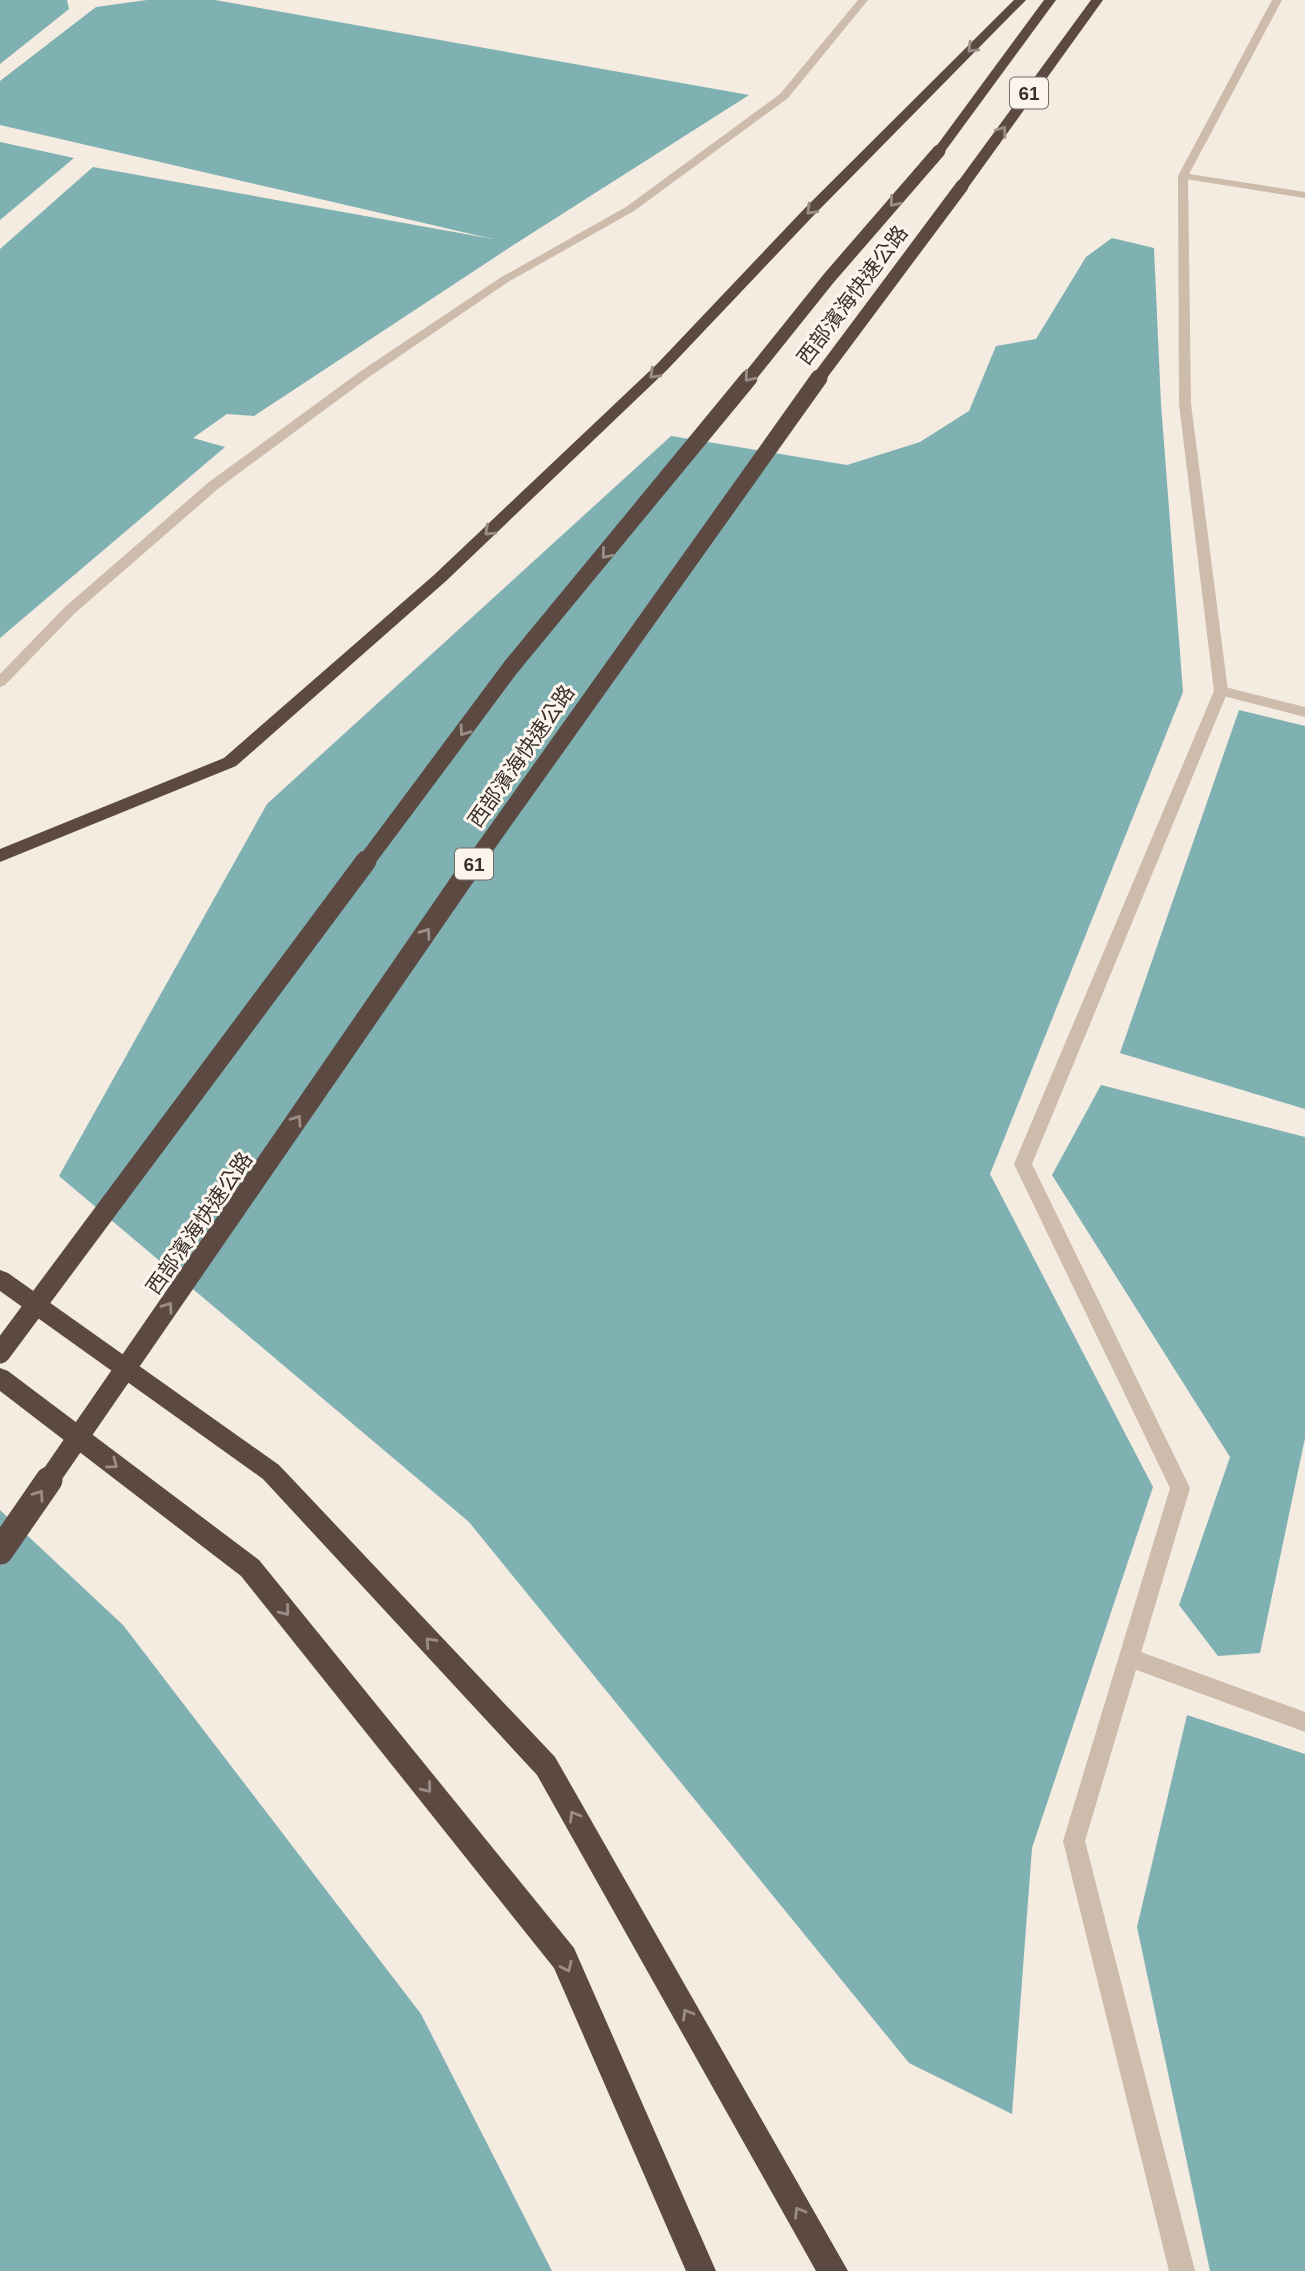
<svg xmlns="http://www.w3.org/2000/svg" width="1305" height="2271" font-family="Arial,'Noto Sans TC',sans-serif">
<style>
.water{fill:#7fb0b2}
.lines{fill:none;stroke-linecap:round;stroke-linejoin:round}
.lane{fill:#cdbbac;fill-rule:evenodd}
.street{fill:#cdbbac;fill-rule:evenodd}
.highway{fill:#5c4a42;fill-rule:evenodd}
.highway-bridge-far3{stroke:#5c4a42;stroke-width:13}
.highway-bridge-far2{stroke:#5c4a42;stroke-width:17}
.highway-bridge-far1{stroke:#5c4a42;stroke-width:21}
.highway-bridge{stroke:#5c4a42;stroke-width:27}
.oneway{stroke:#9c8e87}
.labels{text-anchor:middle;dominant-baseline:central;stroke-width:6;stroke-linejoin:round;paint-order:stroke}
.shield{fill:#fbf5ee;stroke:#756b66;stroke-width:2}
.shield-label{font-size:19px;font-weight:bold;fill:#3b302b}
.street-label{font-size:21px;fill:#3b302b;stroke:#fbf5ee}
</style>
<rect width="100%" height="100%" fill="#f4ebe1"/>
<path class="water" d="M0 0H67L69 9 0 64Z
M147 0H215L749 95 515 244 254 416 227 414 193 438 225 447 0 638V249L93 167 493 239 0 125V81L96 7Z
M0 142 74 158 0 220Z
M1112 238 1154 248 1161 404 1183 692 990 1174 1153 1487 1032 1848 1012 2114 909 2063 469 1522 59 1176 267 804 671 436 847 465 920 442 969 411 996 346 1036 339 1086 257Z
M1239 710 1305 726V1109L1120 1053Z
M1101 1085 1305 1137V1438L1260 1653 1218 1656 1179 1605 1230 1457 1052 1175Z
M0 1510 123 1625 421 2014 552 2271H0Z
M1187 1715 1305 1754V2271H1210L1137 1927Z"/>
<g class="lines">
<path class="lane" d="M1183 173 1305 192V198L1179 178 1178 176Z
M1221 686 1305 707V717L1216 694 1214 691Z
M1130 1648 1305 1712V1732L1123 1665 1119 1658 1123 1651Z"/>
<path class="street" d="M858 0H868L788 98 634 211 508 282 369 377 219 488 75 613 5 685 0 687V674L65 607 209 482 361 371 500 278 626 207 780 94Z
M1272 0H1282L1188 176 1191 404 1228 691 1032 1164 1190 1488 1085 1841 1195 2271H1169L1063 1841 1170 1488 1014 1164 1214 691 1179 404 1178 176Z"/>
<path class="highway" d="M1014 0H1026L815 214 667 370 446 581 236 766 0 862V849L224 758 434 575 657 364 805 208Z
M1044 0H1056L943 154H935V148Z
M1091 0H1103L967 189H957V183Z
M0 1270 8 1273 279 1465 555 1757 848 2271H816L537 1775 263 1479 0 1291Z
M0 1368 8 1371 259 1560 574 1948 716 2271H686L554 1968 241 1576 0 1391Z"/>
<path class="highway-bridge-far3" d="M748 379 829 278 939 151
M818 379 962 186"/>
<path class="highway-bridge-far2" d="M365 863 511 667 749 378
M474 863 819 378"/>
<path class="highway-bridge-far1" d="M0 1353 366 861
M48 1481 475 861"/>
<path class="highway-bridge" d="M0 1551 49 1480"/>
</g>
<defs><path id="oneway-chevron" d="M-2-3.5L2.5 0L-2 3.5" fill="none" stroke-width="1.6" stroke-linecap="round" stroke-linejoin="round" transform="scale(1.75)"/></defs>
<g class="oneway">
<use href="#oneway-chevron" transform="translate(972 48) rotate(135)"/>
<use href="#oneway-chevron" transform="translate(1002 131) rotate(-54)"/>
<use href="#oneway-chevron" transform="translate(894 202) rotate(131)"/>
<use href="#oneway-chevron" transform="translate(811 210) rotate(134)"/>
<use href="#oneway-chevron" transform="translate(654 374) rotate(136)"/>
<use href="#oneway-chevron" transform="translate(749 377) rotate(129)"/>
<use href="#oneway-chevron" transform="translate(489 531) rotate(137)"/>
<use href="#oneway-chevron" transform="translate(606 554) rotate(130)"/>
<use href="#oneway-chevron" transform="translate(464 731) rotate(126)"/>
<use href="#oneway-chevron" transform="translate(426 933) rotate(-55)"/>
<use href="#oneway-chevron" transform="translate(297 1120) rotate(-55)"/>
<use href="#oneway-chevron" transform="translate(168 1307) rotate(-55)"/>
<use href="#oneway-chevron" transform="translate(113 1464) rotate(37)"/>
<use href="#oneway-chevron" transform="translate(39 1495) rotate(-55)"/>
<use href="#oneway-chevron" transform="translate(285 1611) rotate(51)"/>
<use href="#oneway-chevron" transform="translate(430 1642) rotate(-133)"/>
<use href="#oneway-chevron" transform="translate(427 1788) rotate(51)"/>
<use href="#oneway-chevron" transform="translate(574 1816) rotate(-120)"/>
<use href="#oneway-chevron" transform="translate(567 1967) rotate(65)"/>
<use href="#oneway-chevron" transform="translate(687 2014) rotate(-120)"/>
<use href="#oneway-chevron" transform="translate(799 2212) rotate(-120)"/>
</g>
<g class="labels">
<g class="shield">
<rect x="1010" y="77.5" width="38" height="31" rx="5"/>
<rect x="455" y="848.5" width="38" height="31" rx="5"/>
</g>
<g class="shield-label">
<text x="1029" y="93">61</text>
<text x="474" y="864">61</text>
</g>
<g class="street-label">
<text transform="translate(852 295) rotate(-53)">西部濱海快速公路</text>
<text transform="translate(521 756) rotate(-55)">西部濱海快速公路</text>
<text transform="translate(199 1223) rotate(-55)">西部濱海快速公路</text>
</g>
</g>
</svg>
